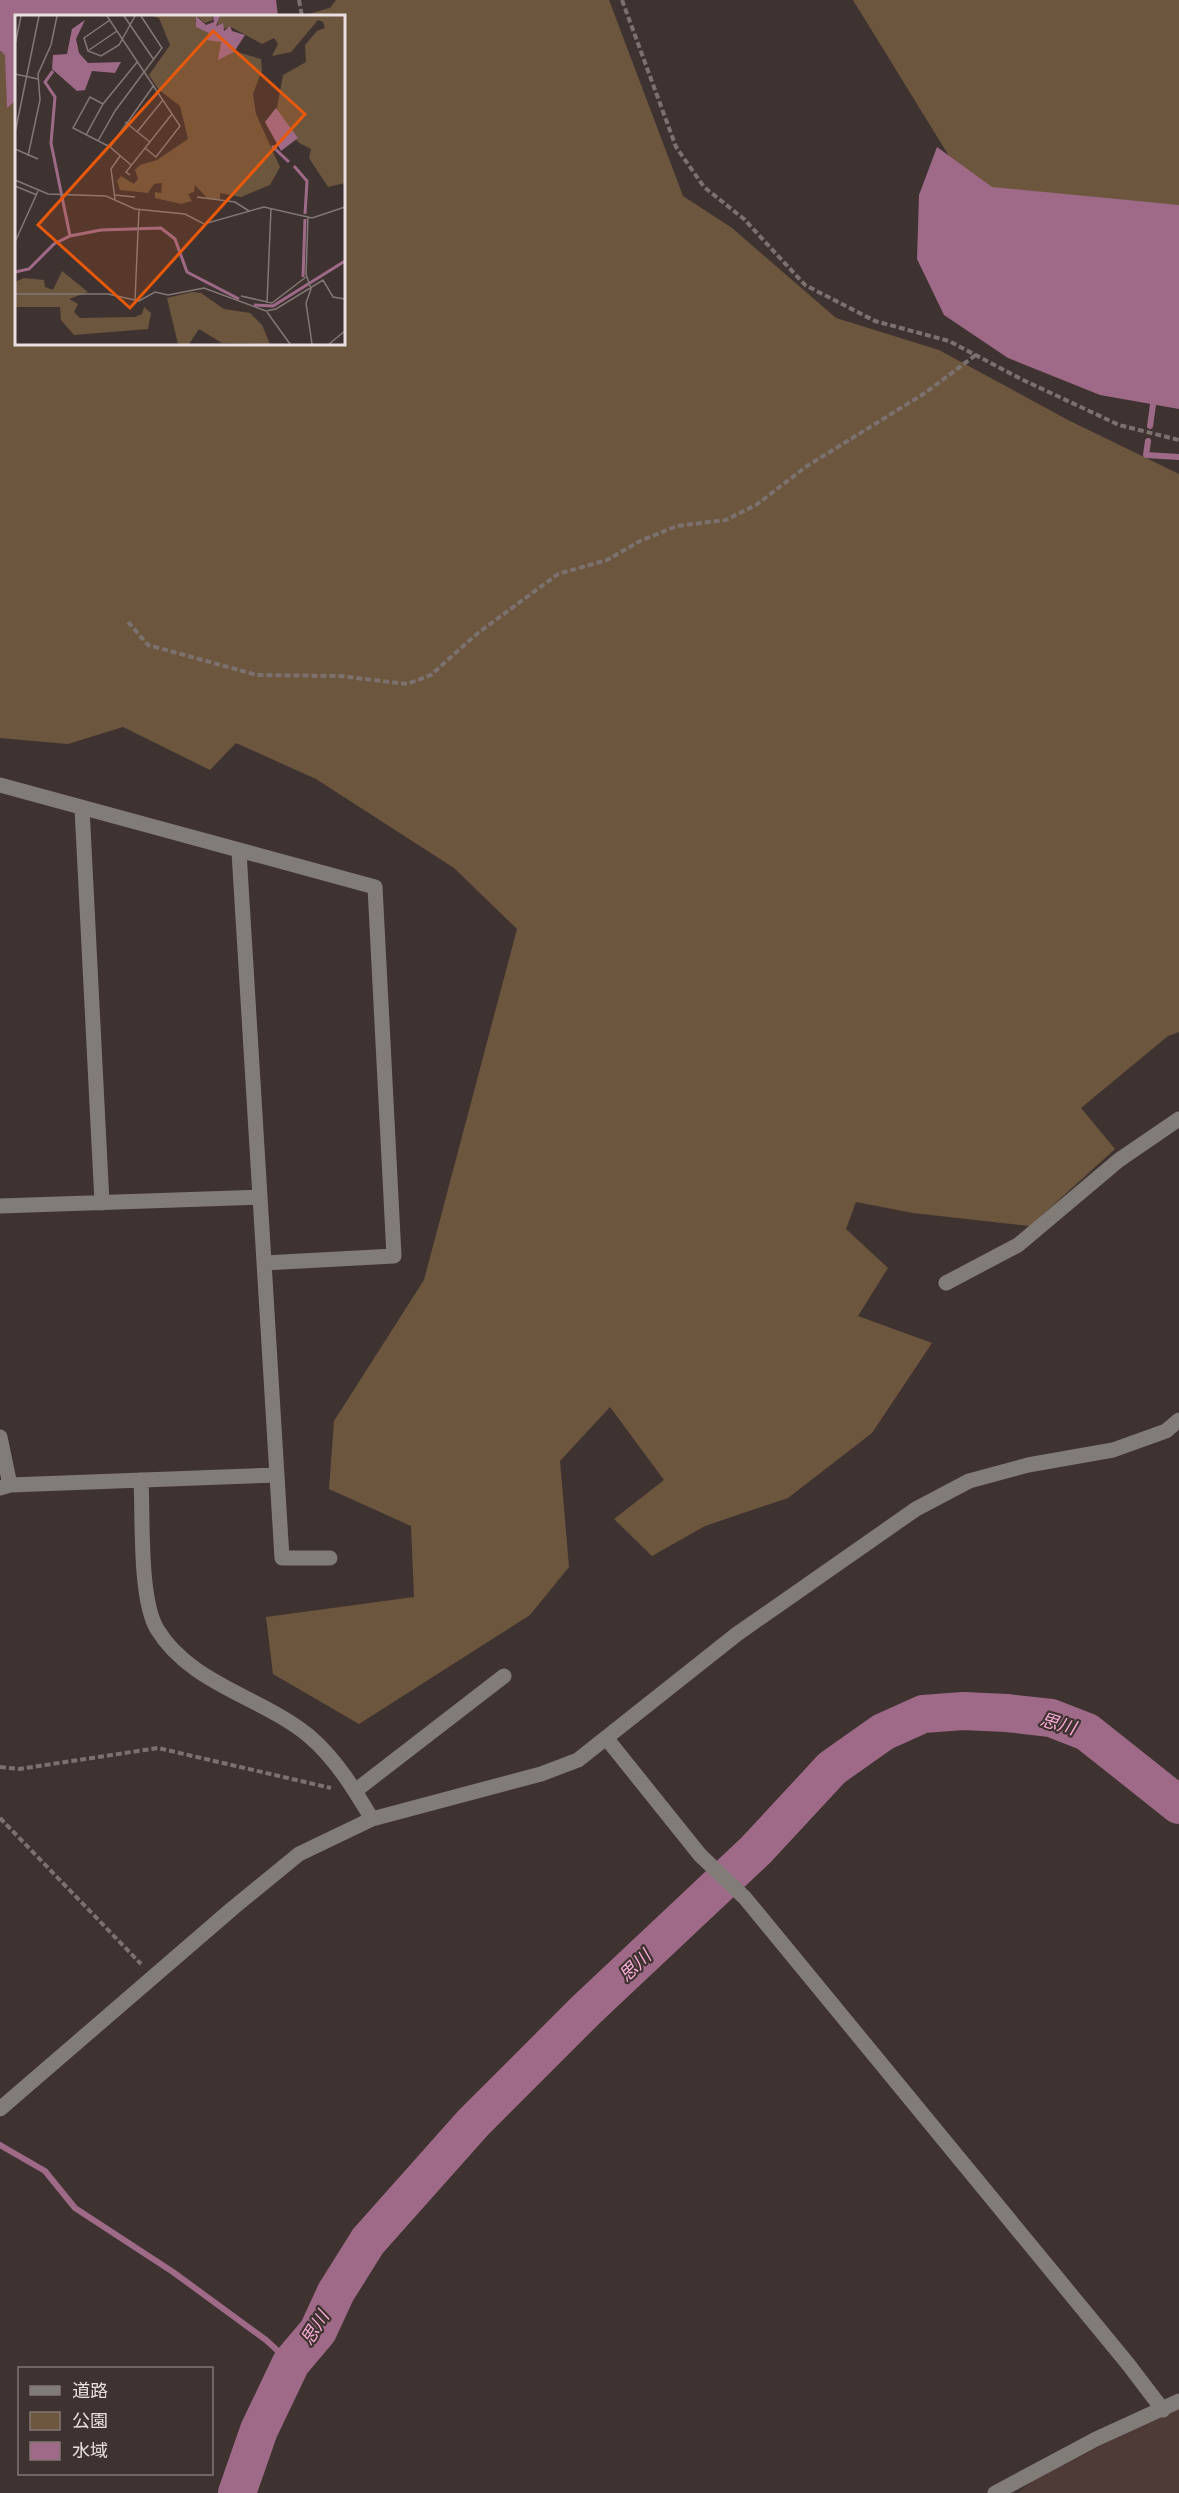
<svg xmlns="http://www.w3.org/2000/svg" width="1179" height="2493" font-family="'DM Sans','Noto Sans JP',sans-serif">
<style>
.built{fill:#4e3a37}
.green{fill:#6d563e}
.water{fill:#9e6a87}
.lines{fill:none;stroke-linecap:round;stroke-linejoin:round}
.stream{stroke:#9e6a87;stroke-width:6}
.river{stroke:#9e6a87;stroke-width:38}
.path{stroke:#7c716f;stroke-width:4;stroke-dasharray:6 3;stroke-linecap:butt}
.minor{stroke:#827c79;stroke-width:15}
.labels{text-anchor:middle;dominant-baseline:central;stroke-width:4.5;stroke-linejoin:round;paint-order:stroke}
.water-label{font-size:18px;font-style:italic;fill:#fbacd8;stroke:#3f3331}
.inset-river{fill:none;stroke:#9e6a87;stroke-width:3}
.inset-road{fill:none;stroke:#837876;stroke-width:1.5}
.view{fill:#e8590c;fill-opacity:0.15;stroke:#e8590c;stroke-width:3}
.inset-edge{fill:none;stroke:#e8dfde;stroke-width:3}
</style>
<rect width="100%" height="100%" fill="#3f3331"/>
<path class="built" d="M1179 2405V2493H1018L1034 2480Z"/>
<path class="green" d="M336 0H609L683 196 732 228 836 318 939 350 1068 420 1179 474V1032L1168 1036 1081 1108 1115 1149 1030 1226 913 1213 856 1202 846 1229 888 1268 858 1316 932 1343 872 1433 788 1498 705 1526 652 1556 614 1519 664 1480 610 1407 560 1461 569 1567 530 1615 359 1724 273 1674 266 1617 414 1597 411 1526 329 1489 334 1421 424 1280 517 929 454 868 316 779 236 743 210 770 123 727 68 744 0 738V52L16 59V344H344V16H301L330 8Z
M853 0H1179V232L965 182Z"/>
<path class="water" d="M0 0H276L278 16H16V100L7 108 5 55 0 51Z
M937 147 992 187 1179 205V409L1100 395 1008 358 944 315 917 259 919 195Z"/>
<g class="lines">
<path class="stream" d="M1150 426 1153 405
M1148 441 1146 455 1179 457
M0 2145 45 2171 75 2208 173 2272 266 2340 291 2363"/>
<path class="river" d="M237 2493 259 2430 291 2363 318 2331 336 2292 368 2241 473 2123 586 2010 756 1850 832 1768 883 1732 923 1714 963 1711 1007 1713 1051 1718 1087 1732 1179 1805"/>
<path class="path" d="M299 0 302 16
M622 0 676 147 704 187 744 219 805 285 875 321 949 341 1021 379 1119 425 1179 440
M128 622 148 645 257 675 340 676 407 684 431 675 478 633 558 574 607 560 640 541 677 526 726 520 756 505 807 466 925 393 977 354
M0 1767 19 1769 158 1748 331 1788
M0 1818 141 1964"/>
<path class="minor" d="M0 785 375 887 394 1256 264 1263
M82 808 102 1203
M239 852 282 1558H330
M0 1206 260 1197
M946 1283 1018 1245 1119 1160 1179 1119
M0 1437 10 1485
M141 1480C143 1517 139 1599 157 1629 190 1684 262 1697 309 1736 336 1759 354 1789 372 1819
M0 1488 10 1485 277 1475
M607 1739 700 1855 745 1898 1128 2364 1163 2410
M355 1791 504 1676
M0 2109 233 1908 299 1854 372 1819 541 1774 578 1760 737 1634 916 1509 969 1481 1028 1465 1113 1450 1166 1431 1179 1420
M995 2493 1096 2439 1179 2401"/>
</g>
<g class="labels">
<g class="water-label">
<text transform="translate(1058 1724) rotate(16)">思川</text>
<text transform="translate(635 1966) rotate(-44)">思川</text>
<text transform="translate(315 2328) rotate(-58)">思川</text>
</g>
</g>
<g transform="translate(15 15)">
<rect width="330" height="330" fill="#3f3331"/>
<path d="M137 1H197L198 5 190 8 183 2 180 6 207 29 206 41 215 35 246 44 247 55 238 79 241 99 265 152 255 170 226 182 205 178V184H193L180 170 179 177 173 179 177 186 166 189 140 183V177L146 178 147 168 139 169 133 178 105 175 102 166 106 161 119 169 123 164 120 155 125 150 142 145 173 124 165 91 143 74 134 60 155 30 144 3ZM205 1H330V168L313 172 294 143 296 134 284 128 261 98 268 60 291 47 290 30 302 16 310 13 308 7 303 5 276 37 257 41 263 29 259 23 247 29 216 12 208 14V8L202 10ZM47 256 73 277 54 284 63 289 59 297 65 303 120 302 127 299 129 292 136 298 133 314 59 320 46 305 45 292H0V267L9 263 29 265 30 272 38 275ZM177 277 186 278 209 294 235 298 247 310 255 329 207 328 184 314 174 329H163L152 283Z" fill="#6d563e"/>
<path d="M181 1 191 10 199 7 198 1H205L201 11 208 8 209 16 215 11 217 16 230 20 219 37 203 45 206 27 191 25 194 18 181 12ZM70 5 61 24 64 38 73 48 106 47 100 58 77 56 70 75 62 76 37 54 38 40 52 39 57 14ZM261 93 283 123 266 136 250 107Z" fill="#9e6a87"/>
<path class="inset-river" d="M38 56 30 67 40 82 36 128 55 221M257 131 274 147M279 151 292 166 290 199M0 257 14 254 39 229 55 221 86 215 146 213 160 224 172 257 224 284M288 262 290 204M239 290 258 291 330 246"/>
<path class="inset-road" d="M92 1 165 111 141 142 130 133M109 1 139 45M95 5 69 23 73 36 86 41 104 30 120 1M0 30 6 1M74 35 102 16M0 59 23 64M88 89 75 82 58 113 95 132 116 150M110 107 135 127M122 117 148 85M0 118 24 1M71 120 88 89 123 46M83 126 100 96 147 33 126 1M95 132 139 70M0 134 23 144M13 141 25 85 23 59 36 30 42 1M115 160 111 157 157 99M0 165 33 179 91 181 120 194 170 199 189 209 249 192 297 203 330 192M0 171 22 180M100 180 120 182M182 182 220 187 234 196M100 184 96 154 105 141M293 202 291 259 296 274 291 288 297 329M0 227 23 176M0 279H93L124 286 140 277 153 280 189 273 251 296 261 294 308 265 318 282 330 284M226 281 257 288 291 262M120 285 124 194M252 288 256 193M252 297 275 329M314 329 330 316"/>
<path class="view" d="M198 16 290 99 115 293 23 210Z"/>
<rect width="330" height="330" class="inset-edge"/>
</g>
<rect x="18" y="2367" width="195" height="108" fill="#3f3331" stroke="#837876" stroke-width="1.5"/>
<rect x="30" y="2386" width="30" height="9" fill="#827c79" stroke="#837876" stroke-width="1.5"/>
<text x="72" y="2397" font-size="18" fill="#e8dfde">道路</text>
<rect x="30" y="2412" width="30" height="18" fill="#6d563e" stroke="#837876" stroke-width="1.5"/>
<text x="72" y="2427" font-size="18" fill="#e8dfde">公園</text>
<rect x="30" y="2442" width="30" height="18" fill="#9e6a87" stroke="#837876" stroke-width="1.5"/>
<text x="72" y="2457" font-size="18" fill="#e8dfde">水域</text>
</svg>
